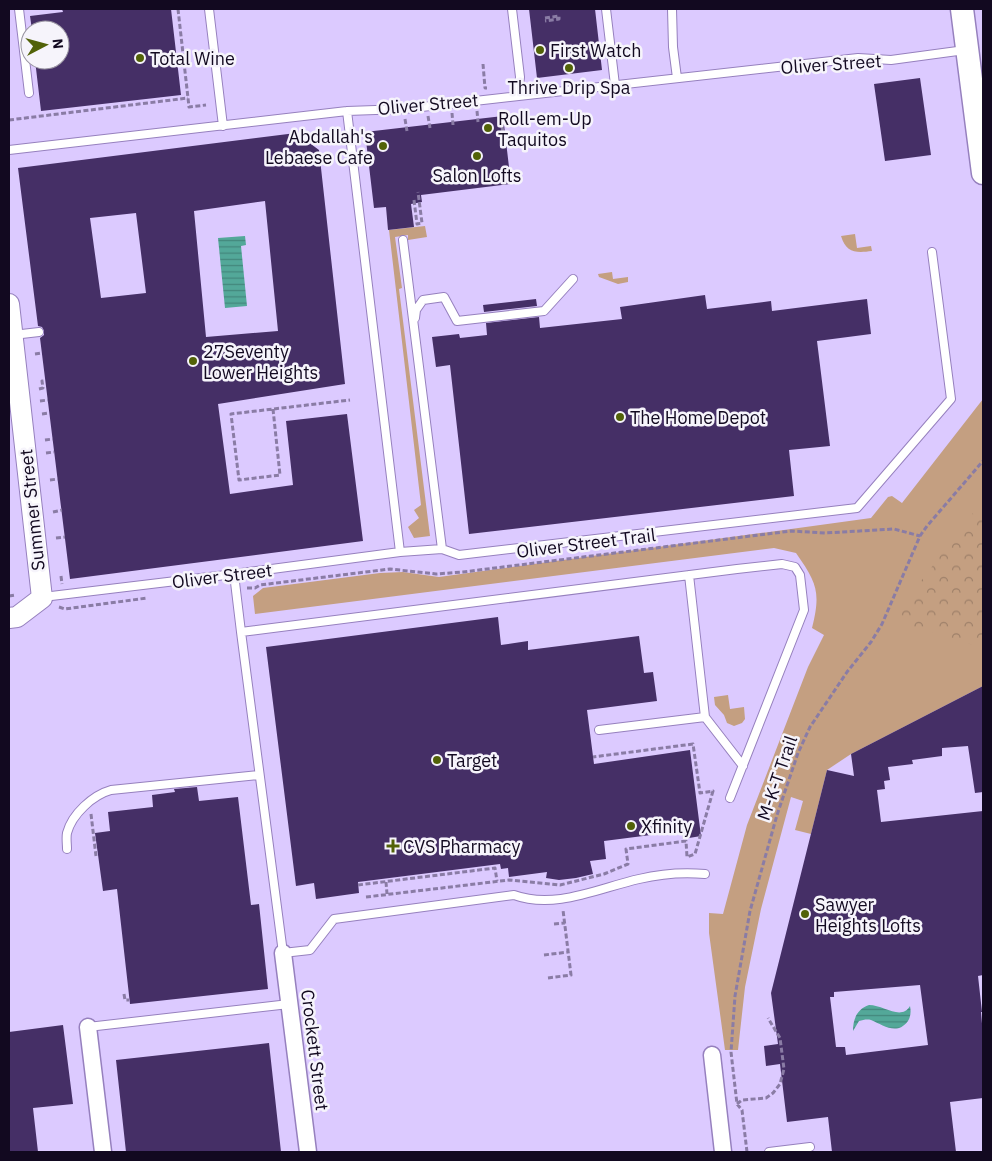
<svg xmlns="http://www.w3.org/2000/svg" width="992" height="1161" font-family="'IBM Plex Sans',sans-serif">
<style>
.green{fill:#c49f81}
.forest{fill:url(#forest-crowns)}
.water{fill:url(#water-rules)}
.building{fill:#452f66;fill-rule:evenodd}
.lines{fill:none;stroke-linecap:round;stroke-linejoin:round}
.service-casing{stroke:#9680be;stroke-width:10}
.minor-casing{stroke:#9680be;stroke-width:19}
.tertiary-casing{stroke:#9680be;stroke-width:22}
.secondary-casing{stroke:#9680be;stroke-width:25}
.path{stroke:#8a7ca5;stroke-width:3;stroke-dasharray:5 2.5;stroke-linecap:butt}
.service{stroke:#fff;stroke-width:8}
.minor{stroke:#fff;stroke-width:16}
.tertiary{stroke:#fff;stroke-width:20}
.secondary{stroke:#fff;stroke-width:22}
.poi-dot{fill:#526208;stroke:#f6f4fb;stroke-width:2}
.labels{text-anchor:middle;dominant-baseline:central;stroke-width:5;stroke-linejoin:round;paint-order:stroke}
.poi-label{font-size:18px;fill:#120920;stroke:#f6f4fb;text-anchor:start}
.street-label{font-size:18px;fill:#120920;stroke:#f6f4fb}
</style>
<defs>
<pattern id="forest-crowns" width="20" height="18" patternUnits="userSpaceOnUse" patternTransform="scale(1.25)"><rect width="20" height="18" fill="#c49f81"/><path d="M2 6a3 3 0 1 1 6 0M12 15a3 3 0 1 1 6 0" fill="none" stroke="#9e8069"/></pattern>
<pattern id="water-rules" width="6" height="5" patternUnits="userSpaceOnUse" patternTransform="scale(1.25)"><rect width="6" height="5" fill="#53a899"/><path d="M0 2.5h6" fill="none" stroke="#43877c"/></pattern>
</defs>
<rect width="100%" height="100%" fill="#dccaff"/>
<path class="green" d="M425 226 427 237 408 240V235L395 237 402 288 399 289 430 536 414 538 408 527 419 518 414 510 421 505 389 230Z
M855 234 857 248 871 246 872 251C856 253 846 253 841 236Z
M612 272 613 279 628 277V282L618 284 599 277 598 274Z
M983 399V686L851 754 827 770 811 834 795 830 803 801 791 797 761 909 745 987 738 1050H725L709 933V913L723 914 747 825 808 667 824 635 812 628C821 592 817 583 796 553L774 548 255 614 253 596 263 588 380 573 403 572 439 577 871 518 888 497 892 496 902 503Z
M728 695 730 709 744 707 745 719 742 723 734 726 727 723 724 715 715 705 714 697Z"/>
<path class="forest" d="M983 500V648L891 620Z"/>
<path class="water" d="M245 236 246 245 241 246 247 306 225 308 218 238Z
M869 1005C884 1005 901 1021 910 1006 911 1011 911 1016 908 1021 897 1036 883 1025 871 1020 867 1019 863 1020 859 1021L853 1031C853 1019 857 1009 869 1005Z"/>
<path class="building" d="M62 9H171L181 95 41 111 35 60H60V30H32L30 16 63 12Z
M529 9H595L602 70 537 78Z
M920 78 931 155 885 161 874 84Z
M503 116 511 184 421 195 422 202 411 204 414 227 388 230 386 207 374 208 365 132Z
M296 133 319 150 345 384 218 404 230 494 293 485 286 421 347 414 363 541 70 579 40 338 44 335V331L42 327 38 326 18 168ZM265 201 278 331 206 337 194 211ZM136 213 146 293 101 298 90 218Z
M705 295 707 309 771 301 772 311 867 299 871 334 817 341 830 446 789 450 794 496 469 534 450 365 436 367 432 337 459 334 460 338 487 335 486 323 539 317 540 328 622 319 620 307Z
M536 299 537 306 484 312 483 305Z
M498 617 501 645 528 641V650L639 636 644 673 653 672 657 701 587 710 594 764 690 750 701 836 683 839 682 831 604 841 606 859 590 861 593 874 576 878 559 880 546 878 547 872 509 877 508 868 501 869 500 864 358 882 359 893 316 899 314 883 296 886 266 647Z
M983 686V792L975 793 968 746 942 748V756L912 760 913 764 888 767 890 780 884 781 885 789 877 790 881 822 983 811V975L978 976 982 1012H981L983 1035V1098L950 1102 956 1152H832L828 1117 787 1122 780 1064 766 1066 764 1046 778 1044 771 993 827 770 854 776 851 754ZM920 985 928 1045 846 1055 845 1047H836L830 997H834V992Z
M197 787 199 801 238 797 251 905 259 904 268 989 130 1004 117 889 103 891 95 833 110 831 108 812 153 807 152 795 175 792 174 789Z
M63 1025 73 1104 33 1108 38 1152H9V1032Z
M269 1043 281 1152H126L116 1060Z"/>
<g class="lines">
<defs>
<path id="service" d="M19 9 29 93
M209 9 223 126
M512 9 520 77 518 95
M606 9 615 85
M672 9 673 47 677 78
M347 111 400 552
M9 150 347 111 404 109 858 58 891 60 965 50
M403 240 442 549
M415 318 416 310 423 300 444 297 457 321 544 311 573 279
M13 335 39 332
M234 574 241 632
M689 575 705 717 743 766
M43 597 234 574 400 552 442 549 459 555 857 508 951 399 932 252
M599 730 705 717
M67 849C67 844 66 838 67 833 72 814 93 795 111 790L259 775
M705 874C683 872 660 874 639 879 599 888 555 910 514 895L334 919 310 950 283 953 241 632 737 569 782 564 795 567 800 575 804 610 730 798
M88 1027 289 1004
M769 1152 810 1147"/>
<path id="minor" d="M283 953 308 1152
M88 1027 103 1152
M712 1055 723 1152"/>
<path id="tertiary" d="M9 304 42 598 17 617 9 618"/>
<path id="secondary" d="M962 9 983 173"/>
</defs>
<use href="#service" class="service-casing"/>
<use href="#minor" class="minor-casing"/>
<use href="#tertiary" class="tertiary-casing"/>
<use href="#secondary" class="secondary-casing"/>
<path class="path" d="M178 9 189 107 206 105
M545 18 559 16V19L545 21
M483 64 485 88H487
M477 111 478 122
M452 113 453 125
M428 116 430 128
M405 119 407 131
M9 120 188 98
M505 146 501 120 506 119
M414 200 417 224 422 223 418 192
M35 354 42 353
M39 389 43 388 42 381H45
M40 401 48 400
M273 409 280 475 239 480 231 414 350 400
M42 414 49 413
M45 440 53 439
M46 453 54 452
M50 480 58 479
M53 512 62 510
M56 538 65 537
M61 576 62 584
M247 588H255L260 585 390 569 436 574 463 572 791 531 825 533 894 529 920 536
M9 596 16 595
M59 607 65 609 147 598
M91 814 96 856
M386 882 387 894
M358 885 495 868 497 881
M366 897 509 880 560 885 604 874 628 864 626 849 686 841 687 857 695 854 713 791 700 793 693 744 593 757
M554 924 565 923
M544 955 568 952
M548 978 571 975 563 910
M124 994 125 1000H129
M737 1104 742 1100 766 1098 773 1093 780 1084 784 1069 780 1038 768 1018
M747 1152 742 1110 737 1104 731 1052 735 996 750 911 777 815 798 753 810 727 847 672 871 642 882 624 920 536 927 526 983 461"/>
<use href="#service" class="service"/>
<use href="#minor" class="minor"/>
<use href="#tertiary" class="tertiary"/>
<use href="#secondary" class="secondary"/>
</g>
<g class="poi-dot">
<circle cx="540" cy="50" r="5"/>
<circle cx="140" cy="58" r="5"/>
<circle cx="569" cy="68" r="5"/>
<circle cx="488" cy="128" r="5"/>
<circle cx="383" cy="146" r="5"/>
<circle cx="477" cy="156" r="5"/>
<circle cx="193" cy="361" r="5"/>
<circle cx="620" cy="417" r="5"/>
<circle cx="437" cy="760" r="5"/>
<circle cx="631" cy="826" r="5"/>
<path d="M390.5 838.5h5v5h5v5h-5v5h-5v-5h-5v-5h5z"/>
<circle cx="805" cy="914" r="5"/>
</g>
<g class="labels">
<g class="poi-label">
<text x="550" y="50">First Watch</text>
<text x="150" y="58">Total Wine</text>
<text x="569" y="87" text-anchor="middle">Thrive Drip Spa</text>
<text x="498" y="118">Roll-em-Up<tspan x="498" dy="21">Taquitos</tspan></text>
<text x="373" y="136" text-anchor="end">Abdallah's<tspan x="373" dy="21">Lebaese Cafe</tspan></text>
<text x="477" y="175" text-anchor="middle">Salon Lofts</text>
<text x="203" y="351">27Seventy<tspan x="203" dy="21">Lower Heights</tspan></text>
<text x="630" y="417">The Home Depot</text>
<text x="447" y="760">Target</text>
<text x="641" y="826">Xfinity</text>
<text x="403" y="846">CVS Pharmacy</text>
<text x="815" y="904">Sawyer<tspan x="815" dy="21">Heights Lofts</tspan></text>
</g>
<g class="street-label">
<text transform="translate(831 64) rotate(-4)">Oliver Street</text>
<text transform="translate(428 104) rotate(-5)">Oliver Street</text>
<text transform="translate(32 510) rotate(-96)">Summer Street</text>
<text transform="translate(586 543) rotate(-7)">Oliver Street Trail</text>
<text transform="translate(222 576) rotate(-7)">Oliver Street</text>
<text transform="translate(777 778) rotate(-71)">M-K-T Trail</text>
<text transform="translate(315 1050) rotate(83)">Crockett Street</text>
</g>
</g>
<rect width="992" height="1161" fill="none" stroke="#120920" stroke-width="20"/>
<g transform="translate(45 45) rotate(84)"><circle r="24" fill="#f6f4fb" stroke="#9b96a3"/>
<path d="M0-4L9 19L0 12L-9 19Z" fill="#526208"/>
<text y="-8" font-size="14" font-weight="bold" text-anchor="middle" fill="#120920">N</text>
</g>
</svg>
